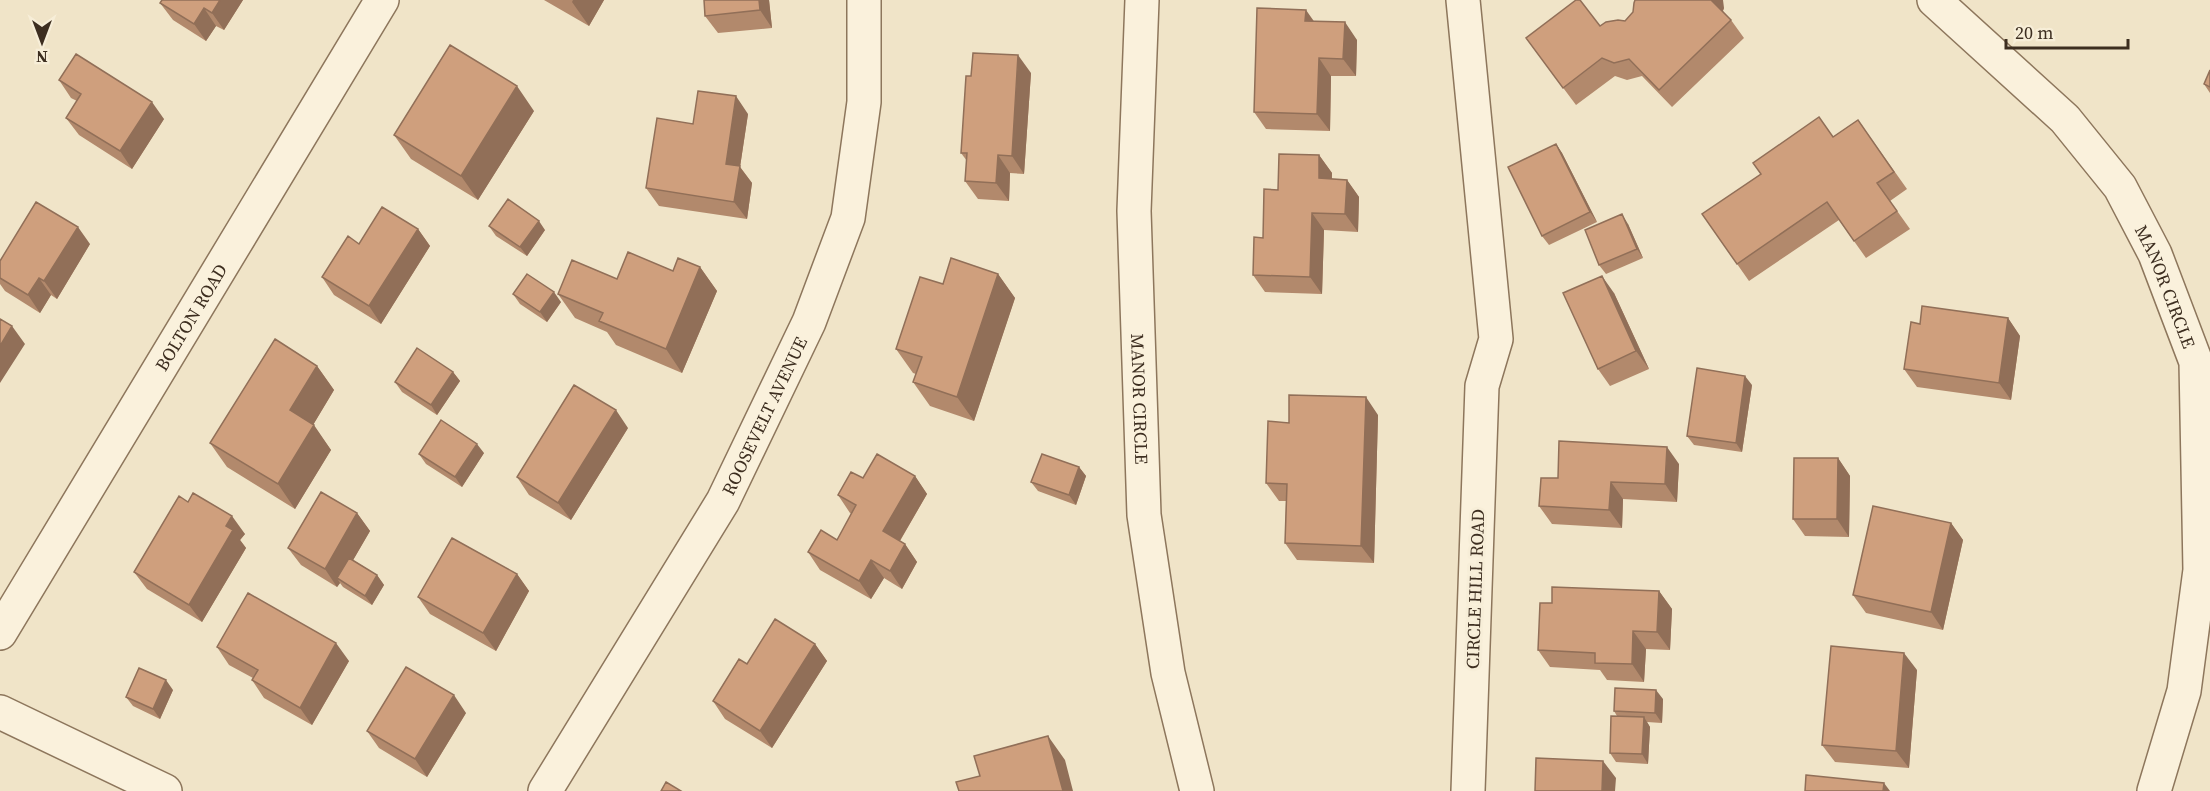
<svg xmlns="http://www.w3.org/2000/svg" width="2210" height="791" font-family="'Source Serif 4',serif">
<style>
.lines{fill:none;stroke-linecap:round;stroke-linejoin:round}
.minor-casing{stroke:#8d765c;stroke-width:36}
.minor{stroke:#faf1dc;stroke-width:33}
.wall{fill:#b2896c}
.shaded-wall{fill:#916f58}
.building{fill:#cf9f7d;stroke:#916f58;stroke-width:1.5}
.labels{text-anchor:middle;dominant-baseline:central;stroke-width:6;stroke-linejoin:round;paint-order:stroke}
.street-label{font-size:18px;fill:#3d2e20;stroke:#f7eed8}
</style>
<rect width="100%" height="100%" fill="#f0e4c8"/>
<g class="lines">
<defs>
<g id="minor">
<path id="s1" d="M1142 0 1134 211 1144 515 1168 673 1197 791"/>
<path d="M1463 0 1496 339 1482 386 1468 791"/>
<path id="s2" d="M1934 0 2065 119 2120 187 2155 254 2196 362 2200 570 2184 691 2154 791"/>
<path id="s3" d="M0 633 382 0"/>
<path d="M0 712 165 791"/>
<path id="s4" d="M545 791 723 501 809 322 848 218 864 102V0"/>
</g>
</defs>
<use href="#minor" class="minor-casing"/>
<use href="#minor" class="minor"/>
</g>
<path class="wall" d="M162 0H243L224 30 216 26 206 41 173 20 160 3Z
M544 0H604L589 26Z
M704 0H769L772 28 718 33 705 16Z
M1724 8 1723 11 1731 20 1744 38 1672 107 1642 76 1627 80 1615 76 1576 105 1526 38 1600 26 1625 21Z
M1314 21 1357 40 1356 76H1331L1330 131 1266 129 1254 112Z
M2210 70V93L2204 84Z
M1031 73 1024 174 1010 173 1009 201 978 199 965 181 967 161 961 153Z
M59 80 164 119 132 169 79 135 66 118 77 101 71 98Z
M534 111 478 200 411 159 394 135Z
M748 114 740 167 752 183 747 219 659 206 646 188 693 124Z
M1858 120 1907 189 1890 201 1910 229 1866 258 1839 220 1749 281 1702 214 1833 137Z
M1556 144 1562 153 1597 222 1549 245 1542 236Z
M1319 155 1332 173V179L1347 180 1359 197 1358 232 1324 230 1322 294 1265 292 1253 275 1278 190Z
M1628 224 1643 258 1606 274 1599 265Z
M489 226 545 230 527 256 496 236Z
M418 229 430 246 381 324 334 295 322 277Z
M90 244 57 299 51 295 40 313 5 291 0 284V261Z
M700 267 717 291 682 373 616 345 607 332 575 318 558 294 617 279Z
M998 274 1015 298 974 421 930 406 913 382 916 374 913 373 896 349 943 284Z
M1614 293 1649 369 1610 386 1598 369Z
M513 294 561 302 547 322 520 304Z
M2008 318 2020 336 2011 400 1917 387 1904 369 1920 324Z
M317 366 334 390 313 425 331 450 295 509 227 467 210 443Z
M453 372 460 381 437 415 402 392 395 382Z
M1752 385 1742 452 1694 445 1687 436Z
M1378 415 1374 563 1297 560 1285 543 1286 501H1279L1266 483 1289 423Z
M628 428 571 520 529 495 517 477Z
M484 453 462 487 426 464 419 454Z
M1838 458 1850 476 1849 537 1805 536 1793 519Z
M1679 464 1677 502 1623 499 1622 528 1552 524 1539 506 1558 478Z
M1079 467 1086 476 1076 505 1038 491 1031 482Z
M915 476 927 494 900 541 905 544 917 562 902 589 884 578 871 599 820 570 808 552 837 540 852 514 850 513 838 495 863 478Z
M188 502 245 534 240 540 246 548 202 622 147 589 134 572Z
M357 513 370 531 353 560 377 575 384 585 372 605 343 587 340 583 337 587 301 565 288 548Z
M1951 523 1963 540 1943 630 1866 613 1853 595Z
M517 574 529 591 496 651 430 614 418 597Z
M1659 591 1672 609 1670 650 1646 649 1644 682 1607 680 1600 670 1550 667 1538 650 1552 603Z
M815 644 827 661 772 748 725 719 713 701 747 664Z
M217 647 349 661 312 725 264 698 252 680 253 678 229 665Z
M1917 670 1909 768 1835 762 1822 745Z
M173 690 160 719 133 706 126 697Z
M1663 699 1662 723 1647 722 1650 727 1648 764 1616 762 1610 753 1617 716 1614 711Z
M466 713 427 777 379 748 367 731Z"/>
<path class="shaded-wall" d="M220 0H243L224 30 212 13Z
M573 0H604L589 26 572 2Z
M759 0H769L772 28 760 10Z
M1711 0H1723L1724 8 1721 15Z
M204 8 216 26 206 41 194 24Z
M1306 10 1318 27 1305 21Z
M1345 22 1357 40 1356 76 1343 59Z
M1018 55 1031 73 1024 174 1012 156Z
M1319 58 1331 76 1330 131 1317 114Z
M517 86 534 111 478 200 461 176Z
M736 96 748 114 740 167 752 183 747 219 734 202 726 164Z
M152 102 164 119 132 169 120 151Z
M1556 144 1562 153 1597 222 1590 212Z
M998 155 1010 173 1009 201 996 183Z
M1319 155 1332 173 1331 196 1319 178Z
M1347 180 1359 197 1358 232 1345 214Z
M1312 213 1324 230 1322 294 1310 277Z
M1622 214 1628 224 1643 258 1637 249Z
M539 221 545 230 527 256 520 247Z
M78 227 90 244 57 299 44 281Z
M418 229 430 246 381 324 369 306Z
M700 267 717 291 682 373 666 349Z
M998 274 1015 298 974 421 957 397Z
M1602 276 1614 293 1649 369 1636 351Z
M39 278 51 295 40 313 28 295Z
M554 292 561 302 547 322 540 312Z
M2008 318 2020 336 2011 400 1999 383Z
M12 326 25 344 0 383V346Z
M317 366 334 390 307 435 290 410Z
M453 372 460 381 437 415 431 405Z
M1745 376 1752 385 1742 452 1736 443Z
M1366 397 1378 415 1374 563 1361 546Z
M616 410 628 428 571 520 558 503Z
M314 425 331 450 295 509 278 484Z
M477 444 484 453 462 487 455 477Z
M1667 447 1679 464 1677 502 1665 484Z
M1838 458 1850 476 1849 537 1837 519Z
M1079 467 1086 476 1076 505 1069 495Z
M915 476 927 494 895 549 883 531Z
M1611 482 1623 499 1622 528 1609 510Z
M357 513 370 531 341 581 337 578 340 583 337 587 325 569Z
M232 516 245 534 240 540 246 548 202 622 189 605 226 526Z
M1951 523 1963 540 1943 630 1931 612Z
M905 544 917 562 902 589 890 571Z
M871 560 884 578 871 599 859 581Z
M517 574 529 591 496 651 483 633Z
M377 575 384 585 372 605 365 596Z
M1659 591 1672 609 1670 650 1657 632Z
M1633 631 1646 649 1644 682 1632 664Z
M336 643 349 661 312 725 300 708Z
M815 644 827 661 772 748 760 731Z
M1904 653 1917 670 1909 768 1896 751Z
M166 680 173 690 160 719 153 709Z
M1656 690 1663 699 1662 723 1655 713Z
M454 695 466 713 427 777 415 759Z
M1644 717 1650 727 1648 764 1642 754Z
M1048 736 1065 760 1073 791H1063Z
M1603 761 1616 778 1615 791H1602Z
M1884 783 1890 791H1883Z"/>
<path class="building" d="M162 0H220L212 13 204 8 194 24 160 3Z
M704 0H759L760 10 705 16Z
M1576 0H1580L1600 26 1606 22 1618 20 1625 21 1633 12 1634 3 1635 0H1711L1731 20 1659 90 1629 59 1614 63 1602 58 1563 88 1526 38Z
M1257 8 1306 10 1305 21 1345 22 1343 59 1319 58 1317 114 1254 112Z
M450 45 517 86 461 176 394 135Z
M973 53 1018 55 1012 156 998 155 996 183 965 181 967 153H961L966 76H971Z
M76 54 152 102 120 151 66 118 81 94 59 80Z
M2210 70V87L2204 84Z
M698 91 736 96 726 164 740 166 734 202 646 188 657 118 693 124Z
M1819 117 1833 137 1858 120 1894 172 1877 183 1897 211 1854 241 1827 202 1737 264 1702 214 1761 174 1753 163Z
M1556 144 1590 212 1542 236 1508 167Z
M1279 154 1319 155V178L1347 180 1345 214 1312 213 1310 277 1253 275 1254 237 1263 238 1264 189 1278 190Z
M508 199 539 221 520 247 489 226Z
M36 202 78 227 44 281 39 278 28 295 0 278V261Z
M382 207 418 229 369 306 322 277 348 236 359 244Z
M1622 214 1637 249 1599 265 1585 230Z
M628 252 673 271 678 258 700 267 666 349 599 321 603 313 558 294 572 260 617 279Z
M951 258 998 274 957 397 913 382 922 357 896 349 920 277 943 284Z
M527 274 554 292 540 312 513 294Z
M1602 276 1636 351 1598 369 1563 293Z
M1922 306 2008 318 1999 383 1904 369 1911 322 1920 324Z
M0 319 12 326 0 346Z
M275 339 317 366 290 410 314 425 278 484 210 443Z
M417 348 453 372 431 405 395 382Z
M1697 368 1745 376 1736 443 1687 436Z
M574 385 616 410 558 503 517 477Z
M1289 395 1366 397 1361 546 1285 543 1287 484 1266 483 1268 421 1289 423Z
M441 420 477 444 455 477 419 454Z
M1559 441 1667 447 1665 484 1611 482 1609 510 1539 506 1541 478H1558Z
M877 454 915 476 883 531 905 544 890 571 871 560 859 581 808 552 821 530 837 540 856 505 838 495 851 472 863 478Z
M1042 454 1079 467 1069 495 1031 482Z
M1794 458H1838L1837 519H1793Z
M321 492 357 513 325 569 288 548Z
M193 493 232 516 226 526 233 530 189 605 134 572 179 496 188 502Z
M1873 506 1951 523 1931 612 1853 595Z
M452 538 517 574 483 633 418 597Z
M349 558 377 575 365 596 337 578Z
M1552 587 1659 591 1657 632 1633 631 1632 664 1595 663V653L1538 650 1540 603H1552Z
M248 593 336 643 300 708 252 680 258 670 217 647Z
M775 619 815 644 760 731 713 701 739 659 747 664Z
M1831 646 1904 653 1896 751 1822 745Z
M406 667 454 695 415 759 367 731Z
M139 668 166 680 153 709 126 697Z
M1615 688 1656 690 1655 713 1614 711Z
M1611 716 1644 717 1642 754 1610 753Z
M1048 736 1063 791H959L956 782 980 776 974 756Z
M1536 758 1603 761 1602 791H1535Z
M1806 775 1884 783 1883 791H1805Z
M666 782 681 791H661Z"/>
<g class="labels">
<g class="street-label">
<text stroke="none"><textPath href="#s2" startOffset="374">MANOR CIRCLE</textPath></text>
<text stroke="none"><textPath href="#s3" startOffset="369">BOLTON ROAD</textPath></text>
<text stroke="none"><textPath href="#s1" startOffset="399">MANOR CIRCLE</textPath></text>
<text stroke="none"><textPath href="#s4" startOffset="435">ROOSEVELT AVENUE</textPath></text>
<text transform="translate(1475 589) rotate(-88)">CIRCLE HILL ROAD</text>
</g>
</g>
<g transform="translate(42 42) rotate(180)" stroke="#f7eed8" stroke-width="4.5" paint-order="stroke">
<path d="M0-4.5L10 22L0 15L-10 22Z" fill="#3d2e20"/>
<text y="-9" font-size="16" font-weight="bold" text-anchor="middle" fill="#3d2e20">N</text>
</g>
<path d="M2006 39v9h122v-9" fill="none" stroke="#3d2e20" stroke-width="3"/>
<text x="2015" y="39" font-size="18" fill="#3d2e20" stroke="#f7eed8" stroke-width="4.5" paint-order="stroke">20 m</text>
</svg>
